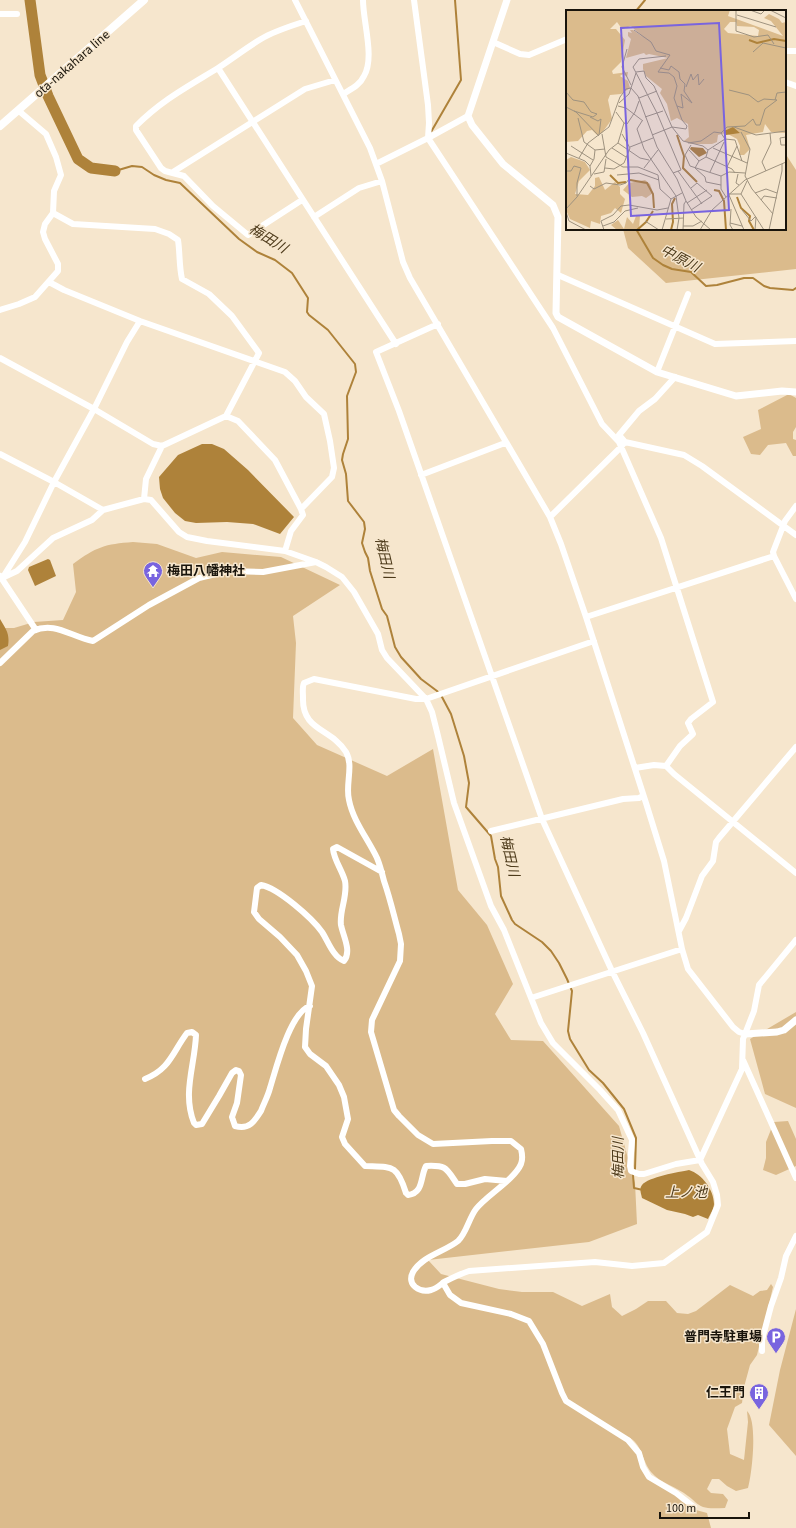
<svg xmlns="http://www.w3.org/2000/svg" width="796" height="1528" font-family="'Source Sans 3','Noto Sans JP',sans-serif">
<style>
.green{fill:#dbbb8c}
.water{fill:#ae823a}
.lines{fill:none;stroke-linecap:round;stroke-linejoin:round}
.stream{stroke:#ae823a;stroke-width:2}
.river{stroke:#ae823a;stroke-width:11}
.minor{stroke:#fff;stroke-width:6}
.tertiary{stroke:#fff;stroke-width:7}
.secondary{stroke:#fff;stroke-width:8}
.labels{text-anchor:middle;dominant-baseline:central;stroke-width:3;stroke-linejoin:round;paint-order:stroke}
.street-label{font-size:13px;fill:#19140b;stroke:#f6e6cd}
.poi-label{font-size:13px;font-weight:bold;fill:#19140b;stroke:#f6e6cd;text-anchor:end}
.water-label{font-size:14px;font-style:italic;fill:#4d3a1a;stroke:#f6e6cd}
.inset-river{fill:none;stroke:#ae823a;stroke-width:2}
.inset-road{fill:none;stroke:#9e927f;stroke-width:1}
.view{fill:#7964df;fill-opacity:0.15;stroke:#7964df;stroke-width:2}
.inset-edge{fill:none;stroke:#19140b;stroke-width:2}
</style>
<rect width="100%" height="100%" fill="#f6e6cd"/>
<path class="green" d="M785 153 796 170V269L666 283 628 248 623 229H785Z
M789 394 796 398V427L793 432V439L796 440V456H793L786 443 768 445 760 455 751 454 743 437 761 429 758 410Z
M133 542 157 544 196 558 222 552 281 557 340 585 293 616 296 643 293 718 317 745 387 776 433 749 458 890 487 925 513 984 495 1014 511 1040 543 1041 619 1126 635 1183 637 1224 589 1242 428 1260 441 1274 499 1289 522 1292H553L582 1306 610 1294 612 1307 622 1316 636 1309 648 1301H666L677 1313 688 1314 696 1311 730 1285 753 1296 760 1291 767 1290 771 1284 773 1287 757 1355 750 1365 744 1387 742 1403 735 1407 727 1429 730 1454 744 1460 748 1422 747 1411C758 1421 752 1474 748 1488L736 1491 727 1486 719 1479H712L707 1489 711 1493 723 1494 728 1500 725 1508C718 1508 709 1509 703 1507 697 1505 693 1499 688 1496 677 1487 660 1483 651 1472 642 1461 642 1443 628 1437L630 1445 637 1454 643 1471 676 1495 681 1501 696 1510 707 1513 711 1528H0V628H14L34 622 63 620 76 592 73 564C96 547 105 544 133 542Z
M796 1012V1108L765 1094 750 1039Z
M788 1121 796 1139V1166L776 1175 763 1170 766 1158V1142L774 1122Z
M796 1309V1456L769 1425 780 1370Z"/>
<path class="water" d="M202 444H212L224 449 248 470 294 517 280 534 253 524 227 522 196 523 185 521 175 513 163 498 160 489 159 477 178 455Z
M48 559 50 560 56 576 35 586 28 570 29 567Z
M0 619C6 629 10 634 8 646L0 650Z
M689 1170C702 1174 714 1190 714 1204 714 1208 710 1215 708 1219L698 1215 693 1217 685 1214 667 1210 642 1198C641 1193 639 1189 642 1185 648 1177 679 1172 689 1170Z"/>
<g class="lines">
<path class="stream" d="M636 11 645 0
M431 132 461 80 455 0
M115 171 132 166 142 167 154 175 166 180 180 183 239 239 257 252 275 260 292 273 308 298 307 312 309 315 328 330 355 364 356 372 347 396 348 439 343 454 342 460 346 474 348 501 364 522 365 529 362 543 365 552 368 558 370 571 382 609 387 616 395 647 401 657 421 679 437 691 442 697 451 714 464 756 469 783 466 807 491 836 495 859 498 867 501 896 512 920 515 924 542 942 551 951 559 963 567 979 572 991 568 1031 570 1039 589 1070 603 1083 624 1109 636 1138 635 1169 633 1175 634 1188 643 1190
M636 229 653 258 663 265 672 269 691 272 706 286 717 285 744 278H753L764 286 770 288 793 290 796 288"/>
<path class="river" d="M30 0 40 75 48 96 78 159 91 168 115 171"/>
<path class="minor" d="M295 0 370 148 382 181 403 262 410 278 550 517 561 544 586 617 646 803 664 861 682 949 688 969 733 1027 739 1032 745 1034
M414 0 428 105 429 123 428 138 553 328 602 424 619 442 661 538 713 702 691 719 688 723 693 734 680 746 666 766
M0 14H17
M493 42 520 54 529 55 567 39
M785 51H796
M218 68 396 344
M785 82 796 86
M343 94C351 89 360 85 364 76 375 58 363 22 363 0
M376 164 428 138 468 116
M173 172 305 89 335 80
M302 200 248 235 213 206 184 176 165 171 161 168 136 130V126C162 100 187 87 218 68 232 59 246 48 261 39 274 31 291 26 306 21
M314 217 359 188 382 181
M558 275 715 344 796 341
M49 282 64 290 140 321 285 372 295 381 306 397 324 414 330 441 334 468 332 477 301 509
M0 310 19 304 35 297 58 271V264L45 239 43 232 45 224 53 213 54 191 61 175 56 157 46 134 19 111
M438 324 376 352 399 411 542 819 612 971 643 1033 702 1164 713 1182 717 1195 718 1205 707 1232 664 1263 632 1266 595 1262 469 1271C460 1274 452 1278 444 1282 440 1285 436 1289 431 1290 420 1293 406 1285 413 1272 422 1256 444 1252 458 1241 466 1234 469 1218 476 1209 487 1195 514 1180 521 1164 523 1159 522 1153 521 1149L511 1141H492L433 1144 418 1135 399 1116 394 1110 371 1032 372 1020 400 961 401 944 399 934C394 916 390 898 384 881 382 873 380 865 377 858 368 839 353 821 349 800 345 785 354 766 346 752 331 728 302 731 303 698 303 693 302 687 304 683L314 679 416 699H426L594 641
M0 358 94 409 153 444 162 446 226 416 259 353 232 316 209 294 182 279C179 266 180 253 178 240L169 234 155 229 73 224 53 213
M657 372 688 294
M226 416 238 421 275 460 301 509 303 515 291 531 285 551
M625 442 684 455 702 466 796 535
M0 454 54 482 103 510
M421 475 505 443
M144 499 146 479 162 446
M796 506 785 521 773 552 774 556 796 599
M550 517 621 447 625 442 619 435 639 411 655 399 675 377
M0 576 36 630
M3 577 25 542 54 482 94 409 127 342 140 321
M2 578 17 571 53 538 92 520 103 510 144 499 151 500 179 532 187 537 207 541 285 551 316 562 326 567 342 577 354 592 378 634 382 650 387 658 426 699 432 712 438 736 454 803 491 906 504 930 541 1023 553 1043 600 1090 618 1110 632 1140 630 1166 631 1171 639 1174H644L676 1164 700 1160 742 1069 743 1039 754 1011 759 985 796 940
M586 617 774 556
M0 663 33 631C55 621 71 637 93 641L149 605 199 578 228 571 263 572 316 562
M635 768 654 765 666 766 674 774 796 873
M491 831 623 799 639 798 643 796
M382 872 337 847 333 849C334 860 342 870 345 881 348 896 339 911 341 925 343 936 352 951 344 961 333 957 328 941 322 932 312 918 278 888 261 885L257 888 254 912 259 919 280 937 297 955 306 971 312 986 306 1029 305 1047 310 1054 326 1066 339 1085 344 1097 348 1119 342 1137 345 1144 365 1166C392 1167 397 1164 406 1193L408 1195C424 1193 420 1177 426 1166 447 1165 446 1168 457 1184H465L485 1179 507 1181
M679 931 686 918 702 876 713 861 716 842 719 838 796 747
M531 998 682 949
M743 1060 796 1178
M145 1079C170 1069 172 1053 187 1033L192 1032 196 1035C195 1065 182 1093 194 1123L196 1125 202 1124 219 1096 232 1073 236 1070 239 1071 241 1075 237 1103 232 1117 235 1126C249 1130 254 1122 261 1111 264 1103 268 1096 270 1088 276 1069 290 1012 310 1006
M443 1283 450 1295 461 1303 511 1314 529 1321 543 1344 562 1393 566 1401 628 1440 639 1453 643 1467 649 1477 676 1493 694 1507
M762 1351V1340L771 1306 781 1278 786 1256 796 1236"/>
<path class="tertiary" d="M507 0 468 116 472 125 503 164 553 205 558 217 556 313 558 317 657 372 736 396 782 391 796 392
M745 1034 777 1032 784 1030 796 1020"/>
<path class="secondary" d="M0 126 144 0"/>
</g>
<defs>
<symbol id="temple-pin" viewBox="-11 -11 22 30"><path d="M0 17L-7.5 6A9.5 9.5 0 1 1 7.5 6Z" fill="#7964df" stroke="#f6e6cd"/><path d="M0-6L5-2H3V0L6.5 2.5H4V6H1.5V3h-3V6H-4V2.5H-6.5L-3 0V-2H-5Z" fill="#fff"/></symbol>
<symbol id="parking-pin" viewBox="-11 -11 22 30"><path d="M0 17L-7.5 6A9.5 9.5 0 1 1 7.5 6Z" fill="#7964df" stroke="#f6e6cd"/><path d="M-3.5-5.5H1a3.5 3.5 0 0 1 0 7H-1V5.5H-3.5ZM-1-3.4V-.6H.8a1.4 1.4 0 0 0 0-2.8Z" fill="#fff"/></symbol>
<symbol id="building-pin" viewBox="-11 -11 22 30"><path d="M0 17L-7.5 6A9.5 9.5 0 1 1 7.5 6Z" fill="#7964df" stroke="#f6e6cd"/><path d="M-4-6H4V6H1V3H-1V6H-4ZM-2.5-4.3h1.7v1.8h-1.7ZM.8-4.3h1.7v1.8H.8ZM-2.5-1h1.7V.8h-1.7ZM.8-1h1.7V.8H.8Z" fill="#fff"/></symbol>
</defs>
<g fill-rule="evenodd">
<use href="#temple-pin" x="142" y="560" width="22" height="30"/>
<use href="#parking-pin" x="765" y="1326" width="22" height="30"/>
<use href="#building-pin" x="748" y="1382" width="22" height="30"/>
</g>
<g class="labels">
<g class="street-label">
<text transform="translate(72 64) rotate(-41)">ota-nakahara line</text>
</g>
<g class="poi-label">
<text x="167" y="571" text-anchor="start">梅田八幡神社</text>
<text x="762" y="1337">普門寺駐車場</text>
<text x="745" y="1393">仁王門</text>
</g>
<g class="water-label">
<text transform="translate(268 239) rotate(32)">梅田川</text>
<text transform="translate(680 259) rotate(28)">中原川</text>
<text transform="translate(384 558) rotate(77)">梅田川</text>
<text transform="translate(509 856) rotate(77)">梅田川</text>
<text transform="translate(619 1158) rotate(-91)">梅田川</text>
<text x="686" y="1193">上ノ池</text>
</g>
</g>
<g transform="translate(566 10)">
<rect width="220" height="220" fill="#f6e6cd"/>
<path d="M0 0H164L162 6 217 26 205 11 198 8 203 4 213 9 216 13 220 12V123L205 122 199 114 197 122 180 125 184 139 178 145H173L174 136 171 129 160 123 152 125 151 132 146 134H125L118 131 123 127 122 114 111 108 105 111 101 94 94 83 96 79 80 66 77 59V54L102 48 83 44 80 45 78 43 60 48 65 29 62 26V31V22L66 23 64 20H67L77 27 65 16 56 19 51 12 44 19H50L59 30 55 52 46 61 47 64 62 62 61 67 57 64 54 66 62 71 64 78 55 84 44 85 42 90 46 109 36 123 31 125 26 120 21 121 12 131 0 132ZM164 12H170L171 16 188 17 193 20 192 26 162 23 158 19ZM5 147 19 152 24 160 13 171 9 184 22 185 29 176V168L33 167 39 180 49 172 54 177V184L59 189 55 203 49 198 45 203 35 206 34 214 25 211 24 218 4 209 0 200V150ZM79 170 84 174 87 183 80 188 76 186 66 187 57 180 63 173ZM74 205 73 220H51L45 215 52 210 58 219 61 207 67 214 70 206Z" fill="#dbbb8c" fill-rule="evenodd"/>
<path d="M167 117 174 123 160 125 158 121ZM125 137 137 138 141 143 133 147 124 139Z" fill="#ae823a"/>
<path class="inset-river" d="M183 30 191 33 208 29 220 31M111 125 118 146 117 158 131 172M44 165 52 173 60 172M64 170 81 173 87 184 88 198M148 180 153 181 158 191 160 220M171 187 175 198 184 206 183 211 188 220M71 220 80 212 87 201M105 220 107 212 106 194 109 188"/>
<path class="inset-road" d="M170 0V21L188 27 202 25 208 34M184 0 195 4 199 0M204 0 220 8M171 5 210 17M68 20 85 32 90 41 104 45 92 62 103 63 108 67 111 76 108 88 116 110 121 116 120 119 106 117 86 125M61 39 56 57 65 75M187 42 197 33 220 38M100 46 73 49 67 57 91 103 115 160 107 163M94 58 103 60 105 56 113 62 114 69 119 74 118 81 126 93 115 84 117 98 111 96M70 62 78 61 80 68 88 76 106 117 117 131 137 136 142 140M120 77 125 64 127 70 132 64 133 75 138 69M65 78 72 86 91 137 111 169 120 191 130 207 145 220M163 80 183 85 192 92 198 89 211 90M0 82 7 90 18 92 25 102 31 104 27 107 8 101M73 88 91 81M209 90 211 83 220 82M53 93 63 84 70 63M52 96 60 98 77 111M0 97 10 102 33 126M24 107 32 111 35 109 33 125M79 107 97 101M12 108 18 132 29 140 39 139M76 111 71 119 78 139 110 186 113 208 111 220M58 113 61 114 69 102 73 91M168 117 190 125 220 121M175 122 184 139 179 166 186 179 207 204M155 123 161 117 179 116 187 109 190 115H194L199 99 211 90M36 124 40 147 57 157H72L92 165 94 179 105 189M220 127 214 128 215 135H220M52 133 74 148 83 150M122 133 135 131 148 122 155 123 159 129M125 135 119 145 124 156 155 166M5 136 27 150M64 137 87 128M46 138 60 147M147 138 181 153M123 140 133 151M142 140 159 129 169 130 176 151M0 143 19 151 24 156 25 166M140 147 166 159 169 163M13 148 22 133 43 117 54 87 60 79 65 78M24 156 28 149 29 140M161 157 171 136M39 158 48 159 58 153 64 138 56 124M78 158 92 140M129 158 139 167 140 172 155 175M129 158 133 151 140 147 142 140M0 161H5L8 156 15 158 11 173V186M112 161 136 194M200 161 196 152 205 133 204 123M144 162 158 132M28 164 38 162 40 149M172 164 170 173 173 175M51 165 73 163 93 170M155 166 163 162 179 163M155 166V179L160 187M24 176 28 179 40 173 54 175 60 173 63 169 62 157M125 178 131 173 146 186 125 200M189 183 200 179 211 183M163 184H175L181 171M175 184 198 220M163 185 178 220M195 190 198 186 211 188M121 193 141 180M0 199 11 187 43 140 52 133 58 113 50 102M165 199 164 215 167 220M176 200 185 211 190 206M0 202 3 211 20 220M100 209 118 208M79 211 93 220M164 213 176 216M37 216 48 212 59 201 72 198M117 216H127L136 211M38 220 35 211 47 205 55 196 63 195 91 200 102 198M96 220 105 189 116 183M117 220 118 194 120 191M134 220 146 200 179 170 220 152M189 220 190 207M203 220 216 161V154"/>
<path class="view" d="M153 13 163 200 65 206 55 18Z"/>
<rect width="220" height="220" class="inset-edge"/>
</g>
<path d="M660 1512v6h89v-6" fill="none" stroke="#19140b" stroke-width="2"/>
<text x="666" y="1512" font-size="12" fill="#19140b" stroke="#f6e6cd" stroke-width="3" paint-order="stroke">100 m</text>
</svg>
